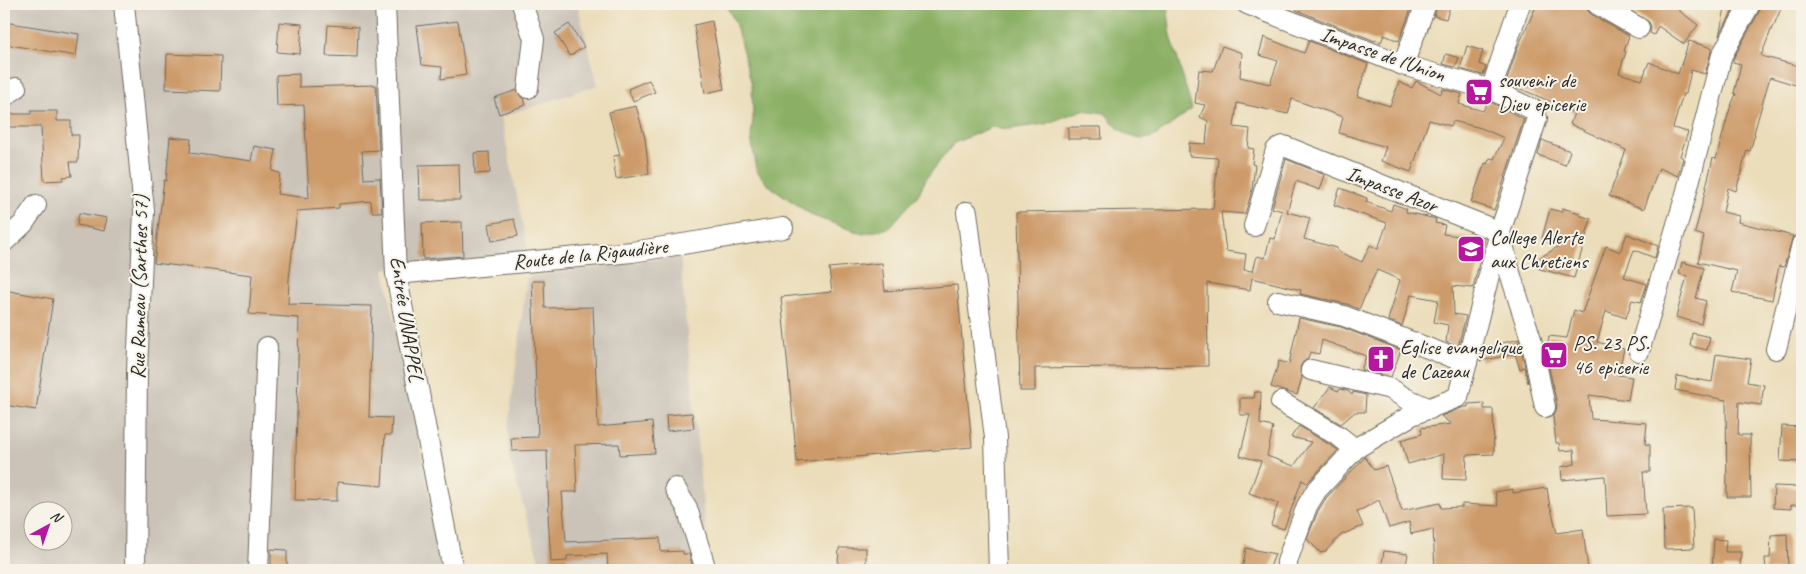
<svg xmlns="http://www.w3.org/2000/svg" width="1806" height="574" font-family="Caveat,sans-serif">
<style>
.industrial{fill:#cbc3b8;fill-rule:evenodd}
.forest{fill:#8bb065;stroke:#5b6e48}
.building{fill:#cd9b6a}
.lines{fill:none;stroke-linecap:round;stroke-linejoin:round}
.minor-casing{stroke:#6e695d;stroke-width:22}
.minor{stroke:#fff;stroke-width:20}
.labels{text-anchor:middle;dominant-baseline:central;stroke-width:4;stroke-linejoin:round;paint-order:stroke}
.street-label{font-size:21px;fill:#2b2b2b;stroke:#f7f3e8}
.poi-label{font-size:21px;fill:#2b2b2b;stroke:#f7f3e8;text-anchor:start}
</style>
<rect width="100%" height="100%" fill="#f7f3e8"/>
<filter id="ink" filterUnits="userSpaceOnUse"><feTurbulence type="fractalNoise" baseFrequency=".02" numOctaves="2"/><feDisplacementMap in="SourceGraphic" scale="10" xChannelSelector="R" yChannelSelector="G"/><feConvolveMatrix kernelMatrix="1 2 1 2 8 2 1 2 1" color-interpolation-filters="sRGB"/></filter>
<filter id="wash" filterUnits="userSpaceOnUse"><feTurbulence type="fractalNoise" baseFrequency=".0096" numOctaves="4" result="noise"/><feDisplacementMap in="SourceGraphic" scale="20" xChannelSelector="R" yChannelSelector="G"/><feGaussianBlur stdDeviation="1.12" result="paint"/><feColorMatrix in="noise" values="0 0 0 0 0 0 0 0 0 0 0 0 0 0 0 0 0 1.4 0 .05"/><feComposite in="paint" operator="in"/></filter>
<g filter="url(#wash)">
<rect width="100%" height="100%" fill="#ebddb9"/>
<path class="industrial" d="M4 4H577L598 85 501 117 529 256 384 269 410 391 443 570H4ZM32 512H62V542H32Z
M680 256 704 517 711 570H542L508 454V429L527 277Z"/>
<path class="forest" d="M720 4H1167L1171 36 1192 109C1184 115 1157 136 1150 138 1130 143 1115 126 1105 113L1083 110 1045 124 1009 129 992 127 954 143 926 179 918 195 889 228 863 234 813 216 767 184 757 171 751 137 753 119 752 85 735 22 728 9Z"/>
<g id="blocks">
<path class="building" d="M1300 4H1413L1399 41 1384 35 1381 42 1376 40 1375 41 1296 10Z
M1438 4H1451L1446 19 1434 16Z
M1537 4H1585L1587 10 1591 14 1629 36 1624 51 1626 52 1619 73 1642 80 1649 62 1678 74 1689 41 1712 48 1705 74 1691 70 1686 94H1683L1673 128 1688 132 1680 156 1683 158 1678 176 1659 168 1644 209 1609 196 1626 150 1570 124 1574 113 1557 104 1506 83 1517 49Z
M1620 4H1666L1677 8V9L1698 25 1684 44 1658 26 1654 35 1650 33 1651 27 1649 22Z
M1726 4H1737L1719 36Z
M1762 4H1783L1774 25H1773L1761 56 1802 67V87L1770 77 1754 133 1755 134 1750 151 1747 150 1736 191 1728 188 1723 212 1739 216 1738 222 1793 236 1784 267 1779 266 1772 300 1732 292 1737 271 1698 262 1704 236 1695 233 1713 158 1716 159 1730 108 1736 94 1734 93 1741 64 1733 62V59L1760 10Z
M458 21 466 75 441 79 442 67 422 65 417 26Z
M712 21 724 89 705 93 694 25Z
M4 22 79 34 76 56 4 44Z
M279 22 302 24 300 54 277 52Z
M569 24 584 47 570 56 555 33Z
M328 25 358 27 357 57 326 56Z
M1264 37 1304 53 1309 41 1368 64 1357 96 1390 106 1399 82 1412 88 1416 81 1441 94 1443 89 1462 94 1459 104 1483 111 1488 101 1524 119 1494 210 1471 202 1485 163 1487 164 1490 158 1494 159 1504 138 1481 128 1453 121 1451 126 1429 120 1411 172 1381 161 1386 147 1339 133 1343 117 1292 99 1288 114 1237 103 1234 127 1250 129 1248 148 1254 149 1252 164 1255 165 1252 190 1245 214 1221 212 1226 251 1246 254 1244 270 1253 271 1257 256 1265 258 1270 238 1275 239 1282 211 1272 208 1286 159 1325 175 1320 190 1296 181 1287 212 1310 218 1304 239 1337 248V251L1362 262 1370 245 1378 249 1387 223 1334 205 1340 188 1367 198 1366 202 1391 211 1393 204 1407 209 1406 212 1436 219 1435 223 1445 225 1443 234 1485 239 1473 288 1453 286 1454 314 1466 316 1458 347 1446 342 1448 325 1434 322 1438 300 1411 295 1402 326 1388 320 1400 280 1377 270 1359 309 1347 304 1300 294 1301 290 1252 278 1250 290 1207 283 1208 366 1035 368V391H1020L1016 212 1213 209 1218 158 1189 156V143L1206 144 1208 121 1200 117 1205 105 1195 103 1199 70 1213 71 1222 46 1242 53 1240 77 1270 84 1278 61 1259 55Z
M1467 46 1483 51 1479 64 1486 67 1483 75 1460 69Z
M167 54 221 56 220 91 166 89Z
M1446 54 1459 58 1455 67 1443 64Z
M299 74V87L376 85 379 150 362 151 364 179 380 178 382 212H372L371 201 339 204V208L297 211 289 279 288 304 372 306 369 417 392 418 391 435H385L382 486 337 482V501L295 500 299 318 249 314 252 275 154 263 164 180 166 181 170 137 191 139 190 153 245 160 251 161 254 146 276 150 272 171 280 173 277 194 309 198 304 105 277 106 276 75Z
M649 80 655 92 633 101 628 89Z
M517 90 521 97 524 99 526 105 499 114 494 98Z
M636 106 645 138 649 174 616 179 613 156 620 155 609 112Z
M31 111H57V121H71V135H79L78 162H70L72 176 63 177V180L44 181 41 127H4V114H31Z
M1068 127H1101L1102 139H1068Z
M1542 140 1570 151 1565 165 1538 155Z
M489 152 490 173 475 174 474 153Z
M459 164 460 200H420L419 165Z
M1562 208 1580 213 1579 215 1591 219 1574 278 1540 269 1539 263 1541 257 1563 244 1542 238 1550 209 1562 212Z
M79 213 107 218 104 231 77 225Z
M514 219 518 236 492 241 489 224Z
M462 222 463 256 423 259 422 223Z
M1627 234 1658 246 1655 258 1634 250 1624 277 1647 284 1641 302 1632 300 1626 318 1606 311 1597 342 1624 349 1618 375 1632 377 1628 400 1589 395 1591 419 1647 423 1645 444 1650 445V472H1643L1646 514 1607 516 1605 476 1562 480 1561 467 1575 464 1574 450 1560 451 1559 443H1556L1553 416 1556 411 1557 405 1546 353 1549 336 1567 338 1574 310 1582 313 1606 246 1620 252Z
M1682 262 1704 268 1696 298 1706 301 1701 324 1676 317 1687 276 1679 274Z
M882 263 885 291 957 285 972 447 797 462 781 297 832 292 829 268Z
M532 281H544L545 308 593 307 598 427 652 422 655 453 620 455 619 444 575 445 577 492H562L566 542 660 538 661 552 683 551V554H689L694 570H608L607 554 567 556V561L551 562 548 515H549L547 450 512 451 511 438 538 437Z
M4 290 53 299 36 410 4 405Z
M1299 318 1341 327 1401 350 1391 377 1361 370 1366 356 1322 340 1319 354 1310 352 1308 359 1303 362 1300 367V373L1302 378 1297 395 1271 387 1279 361 1289 364Z
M1692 333 1710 337 1707 350 1690 346Z
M1519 339 1520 342 1528 383 1524 367 1520 369 1515 354 1480 361 1483 348Z
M1716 354 1751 359 1747 382 1764 385 1761 405 1739 402 1738 435H1750L1751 497H1727L1726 400 1675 390 1677 376 1712 382Z
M1330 387 1338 391 1341 389 1348 391 1352 395 1353 392 1366 395 1365 412H1355L1341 424 1314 408Z
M1255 392H1261L1260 424 1273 427 1267 456 1294 466 1311 442 1291 437 1299 426 1338 450 1307 483 1302 480 1284 529 1271 525 1278 503 1249 493 1261 461 1240 456 1250 415H1240V398H1254Z
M1484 403V409H1493L1494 454 1467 455 1466 480 1443 479 1444 454 1408 464 1401 440 1422 434 1421 428 1451 424 1441 416 1464 407H1468V404Z
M692 413 694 428 667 431 666 415Z
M1782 426 1802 427V462L1780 461Z
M1365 457 1374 470 1386 466 1402 511 1440 503 1441 508 1462 507V504L1498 506 1495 492 1513 489V493L1547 488 1550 508H1551L1557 533 1583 529 1588 570H1435L1433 529 1411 534 1409 522 1389 528 1379 500 1357 512 1363 526 1341 535 1326 551 1321 553 1307 539 1318 511 1326 498Z
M1774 486 1802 487V505H1791V509L1773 508Z
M1692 508 1694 548 1664 549 1663 509Z
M1787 534 1788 570H1766L1765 558H1770L1771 535Z
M1714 539 1726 540 1725 552H1741L1740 568H1724V570L1712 569Z
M839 548H866V565L838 564Z
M1246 548 1275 554 1269 570H1242Z
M271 549 287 550V570H271Z
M1384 551 1408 554 1405 570H1381Z"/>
</g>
</g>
<g filter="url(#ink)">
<use href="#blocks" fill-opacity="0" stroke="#6e695d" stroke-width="1"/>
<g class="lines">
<defs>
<path id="minor" d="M124 4 144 211 137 372 135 570
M385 4 396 274 453 570
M522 4 534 39 528 88
M1247 4 1403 65 1492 90
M1597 4 1639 28
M1403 65 1426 4
M4 97 16 88
M967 212 995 438 999 570
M1254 226 1276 150 1280 147 1284 146 1500 232 1510 273 1531 339 1545 407
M4 242 23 224 36 205
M396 274 632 252 783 228
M1278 301 1344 316 1467 363
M1776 349 1802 244
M1639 351 1685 198 1722 55 1750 4
M1311 370 1391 389 1405 398 1430 409
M1281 402 1340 437 1355 449
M675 488 687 508 706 570
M258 570 267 347
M1287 570V562L1292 547 1307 506 1316 491 1355 449 1412 415 1458 397 1500 232 1537 118 1534 110 1492 90 1495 78 1520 4"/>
</defs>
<use href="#minor" class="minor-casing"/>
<use href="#minor" class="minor"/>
</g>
</g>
<defs>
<symbol id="supermarket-square" viewBox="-11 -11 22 22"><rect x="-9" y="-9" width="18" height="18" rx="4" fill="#b5179e" stroke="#f7f3e8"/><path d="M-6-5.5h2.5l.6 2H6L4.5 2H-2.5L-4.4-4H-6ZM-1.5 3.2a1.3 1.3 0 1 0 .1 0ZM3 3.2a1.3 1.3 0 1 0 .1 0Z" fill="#fff"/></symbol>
<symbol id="school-square" viewBox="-11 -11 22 22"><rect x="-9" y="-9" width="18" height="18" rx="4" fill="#b5179e" stroke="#f7f3e8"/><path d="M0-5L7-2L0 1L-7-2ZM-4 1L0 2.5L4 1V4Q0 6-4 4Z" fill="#fff"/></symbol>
<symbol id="church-square" viewBox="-11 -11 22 22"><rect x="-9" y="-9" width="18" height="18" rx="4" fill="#b5179e" stroke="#f7f3e8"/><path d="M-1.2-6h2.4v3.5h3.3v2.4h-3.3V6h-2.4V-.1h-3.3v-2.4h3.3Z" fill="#fff"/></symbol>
</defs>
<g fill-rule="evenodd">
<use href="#supermarket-square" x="1463" y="76" width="32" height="32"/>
<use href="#school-square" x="1455" y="233" width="32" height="32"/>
<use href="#supermarket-square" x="1538" y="339" width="32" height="32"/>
<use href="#church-square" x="1365" y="343" width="32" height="32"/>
</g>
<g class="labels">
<g class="street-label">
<text transform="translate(1383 54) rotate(19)">Impasse de l'Union</text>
<text transform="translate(1392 189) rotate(21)">Impasse Azor</text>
<text transform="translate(590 254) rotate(-6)">Route de la Rigaudière</text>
<text transform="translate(139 287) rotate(-89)">Rue Rameau (Sarthes 57)</text>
<text transform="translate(407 319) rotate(81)">Entrée UNAPPEL</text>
</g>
<g class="poi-label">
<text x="1498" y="80">souvenir de<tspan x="1498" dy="24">Dieu epicerie</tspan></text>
<text x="1490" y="237">College Alerte<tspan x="1490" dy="24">aux Chretiens</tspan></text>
<text x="1573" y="343">PS. 23 PS.<tspan x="1573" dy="24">46 epicerie</tspan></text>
<text x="1400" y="347">Eglise evangelique<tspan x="1400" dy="24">de Cazeau</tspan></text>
</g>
</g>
<rect width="1806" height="574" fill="none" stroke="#f7f3e8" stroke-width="20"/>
<g transform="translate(48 526) rotate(40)"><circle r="24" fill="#f7f3e8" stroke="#a5a39c"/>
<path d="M0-4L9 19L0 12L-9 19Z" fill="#b5179e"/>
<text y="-8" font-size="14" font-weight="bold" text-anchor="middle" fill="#2b2b2b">N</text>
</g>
</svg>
